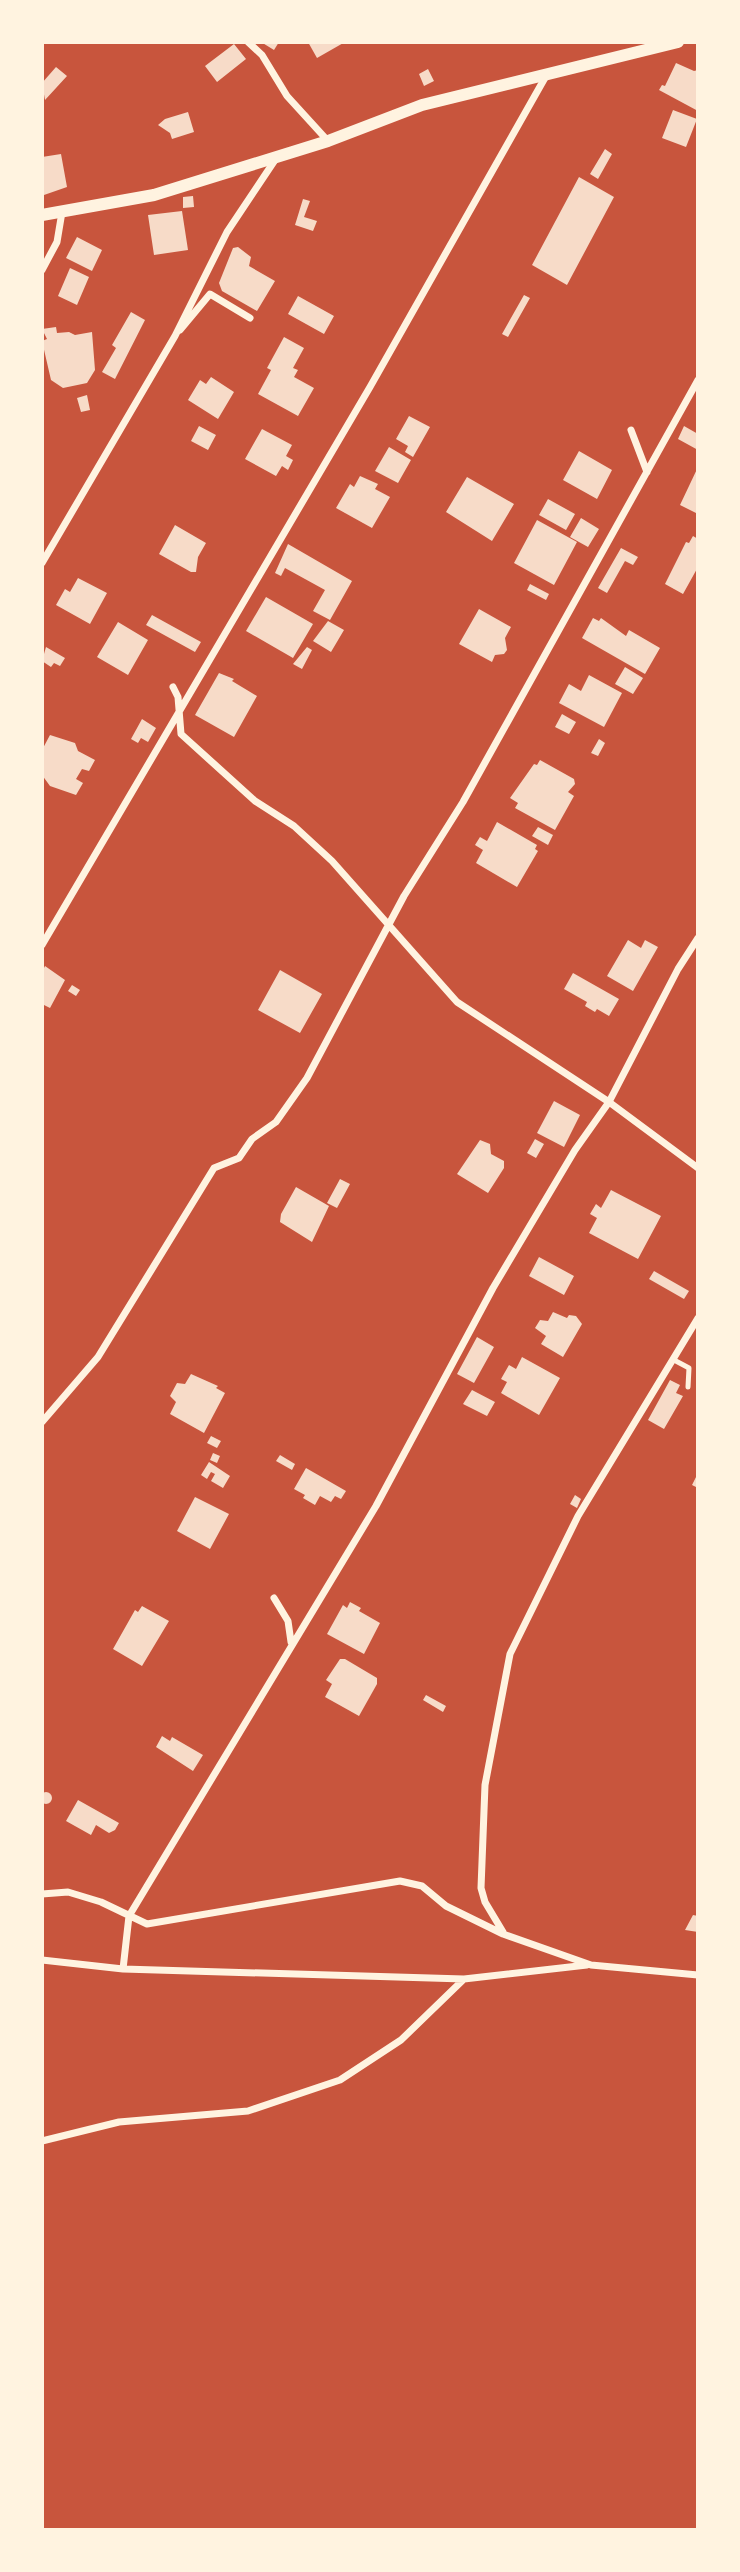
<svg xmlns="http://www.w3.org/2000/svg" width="740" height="2572" font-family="Manrope,sans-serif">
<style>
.building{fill:#f7dbc8}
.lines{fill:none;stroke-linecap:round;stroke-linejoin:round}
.service{stroke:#fff3e0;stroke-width:5}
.minor{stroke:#fff3e0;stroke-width:7}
.tertiary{stroke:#fff3e0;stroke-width:12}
</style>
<rect width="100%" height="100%" fill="#c8553d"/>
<path class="building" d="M261 42H279L274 50Z
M308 42H345L317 58Z
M234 44 246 59 217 82 205 66Z
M676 63 694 71 698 70V111L659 90 662 85 665 86Z
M56 67 67 76 45 100 42 83Z
M428 69 434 81 424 86 419 74Z
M673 110 697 119 686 147 662 138Z
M188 112 194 132 172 139 170 133 158 125 165 119Z
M605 149 612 154 598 179 590 174Z
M61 154 67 187 44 195 42 157Z
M579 177 614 197 567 285 532 265Z
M193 196 194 207 183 208V197Z
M303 199 310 201 304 217 317 221 313 231 295 225Z
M182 211 188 250 154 255 148 215Z
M77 237 102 250 92 271 66 258Z
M238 247 251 257 249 266 275 281 257 311 222 291 219 283 233 248Z
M70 268 89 277 77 305 58 296Z
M524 295 530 298 508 337 502 334Z
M298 296 334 316 324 334 288 314Z
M131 312 145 320 115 379 102 372 116 348 112 345Z
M56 327 57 333 69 332 75 335 92 332 95 370 87 383 63 388 51 380 42 341 47 339 42 329Z
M284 337 304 348 293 368 298 370 294 377 314 388 298 416 258 394 271 370 267 368Z
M211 377 234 392 218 419 188 400 200 380 206 384Z
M87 395 90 410 81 412 77 398Z
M409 416 430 427 413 457 405 452 408 446 396 439Z
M199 426 216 435 208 450 191 441Z
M684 426 698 434V450L678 439Z
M262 429 292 445 286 456 293 460 288 470 282 466 276 476 245 459Z
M389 447 411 460 398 483 375 471Z
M579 451 612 470 597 499 563 480Z
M698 467V514L680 505Z
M360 476 378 484 375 489 390 497 372 528 336 508 350 484 354 487Z
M467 477 514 504 492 541 446 512Z
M548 499 575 514 566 530 539 515Z
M581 518 599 529 588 547 570 537Z
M537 520 577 542 554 585 514 563Z
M175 525 206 543 198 557 196 572H191L159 554Z
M693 536 698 539V567L683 594 665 584 686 542 689 543Z
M288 544 352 581 330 620 313 611 325 590 285 568 281 576 275 573Z
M621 548 638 557 633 565 625 561 607 593 598 588Z
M78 578 107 593 90 624 56 605 65 589 70 592Z
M530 584 549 594 546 600 527 590Z
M266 597 313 624 293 658 246 631Z
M479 609 511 627 505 638 507 650 504 654 495 655 492 662 459 644Z
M152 615 201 642 195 652 146 625Z
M593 618 599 621 601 618 626 636 629 630 660 648 645 674 582 638Z
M328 621 344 630 331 652 313 641Z
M118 622 148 640 128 675 97 657Z
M46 647 65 658 60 666 54 663 51 667 42 661Z
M307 647 312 650 302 669 293 664Z
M625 667 643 678 633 694 615 684Z
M219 673 234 679 232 681 257 696 234 737 195 715Z
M589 675 622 693 604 727 559 703 569 684 581 691Z
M562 714 576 722 569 734 555 727Z
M142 719 156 728 148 742 141 738 138 743 131 739Z
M50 735 75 743 78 751 95 760 89 771 82 769 76 779 83 783 76 795 50 786 42 775V750Z
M599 739 605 743 598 756 591 753Z
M540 760 574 779 575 784 568 792 574 796 555 830 515 808 518 803 510 798 534 764 537 765Z
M497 822 537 845 535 849 538 851 517 887 476 863 483 850 475 845 480 837 487 841Z
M538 827 553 835 548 845 532 836Z
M628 940 641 948 645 940 658 947 633 991 607 976Z
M45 966 65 980 50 1008 42 1004V972Z
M280 970 322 994 300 1033 258 1010Z
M573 973 619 999 609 1016 597 1009 595 1012 585 1006 587 1002 564 989Z
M72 985 80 990 76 996 68 991Z
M554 1101 580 1115 564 1147 537 1133Z
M535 1139 544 1144 536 1158 527 1153Z
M480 1140 490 1144 491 1154 504 1161V1168L488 1193 457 1174Z
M340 1179 350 1184 337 1208 327 1203Z
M296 1187 329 1206 312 1242 280 1222 281 1214Z
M611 1190 661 1216 638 1259 589 1233 597 1218 590 1214 596 1204 601 1208Z
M539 1257 574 1276 564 1295 529 1276Z
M654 1271 689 1291 684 1299 649 1279Z
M553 1312 567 1318 569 1315 576 1316 582 1324 563 1357 541 1344 546 1336 535 1328 540 1320 548 1321Z
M477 1337 494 1347 474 1383 457 1374Z
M522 1357 560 1378 539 1415 501 1393 507 1382 501 1379 509 1365 516 1369Z
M191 1374 218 1386 216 1388 225 1393 204 1433 170 1414 176 1402 170 1396 177 1383 185 1384Z
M670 1380 680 1385 676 1393 683 1396 664 1429 648 1420Z
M472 1390 495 1402 487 1416 463 1404Z
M211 1436 221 1441 217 1448 207 1443Z
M213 1453 220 1456 217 1463 210 1460Z
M280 1455 295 1464 292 1470 276 1461Z
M209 1462 230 1476 223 1488 211 1481 215 1474 211 1472 207 1479 201 1475Z
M306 1468 346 1491 341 1499 335 1496 331 1502 320 1496 315 1505 303 1498 305 1495 294 1489Z
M698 1473V1488L692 1485Z
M575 1495 581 1499 577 1508 570 1504Z
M195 1497 229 1514 210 1549 177 1531Z
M350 1602 361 1608 359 1611 380 1623 364 1654 327 1634 343 1605 347 1608Z
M142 1606 169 1621 142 1666 113 1649 135 1610 138 1612Z
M340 1659H345L377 1678V1684L359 1716 325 1697 332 1684 326 1680Z
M426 1695 446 1706 443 1712 423 1700Z
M162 1736 170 1741 172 1737 203 1755 193 1771 156 1747Z
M40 1798a6 6 0 1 1 12 0a6 6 0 1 1-12 0Z
M78 1800 119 1823 115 1830 109 1833 96 1825 91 1835 66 1821Z
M693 1915 698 1916V1932L685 1930Z"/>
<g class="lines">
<path class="service" d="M674 1360 689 1368 688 1387"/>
<path class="minor" d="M248 42 262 55 287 96 328 141
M42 270 57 242 62 212
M180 330 210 294 250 318
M631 430 647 472
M42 563 175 336 227 232 277 157
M173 687 178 697 181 734 255 801 294 826 332 861 457 1002 609 1102 698 1168
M42 945 370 387 546 76
M42 1422 98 1357 214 1168 239 1158 252 1139 276 1122 307 1078 404 896 463 802 698 380
M274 1598 288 1621 291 1642
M42 1894 68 1892 101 1902 147 1924 400 1881 422 1886 446 1906 503 1934 591 1965 698 1975
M503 1932 485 1902 481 1888 485 1785 510 1654 578 1516 698 1318
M42 1960 123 1969
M464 1979 123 1969 129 1916 376 1506 493 1288 575 1150 609 1102 678 969 698 938
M42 2141 119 2122 248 2111 340 2080 401 2040 464 1979 587 1965"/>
<path class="tertiary" d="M42 215 154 195 328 141 422 105 678 42"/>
</g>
<rect width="740" height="2572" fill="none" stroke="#fff3e0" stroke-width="88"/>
</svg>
